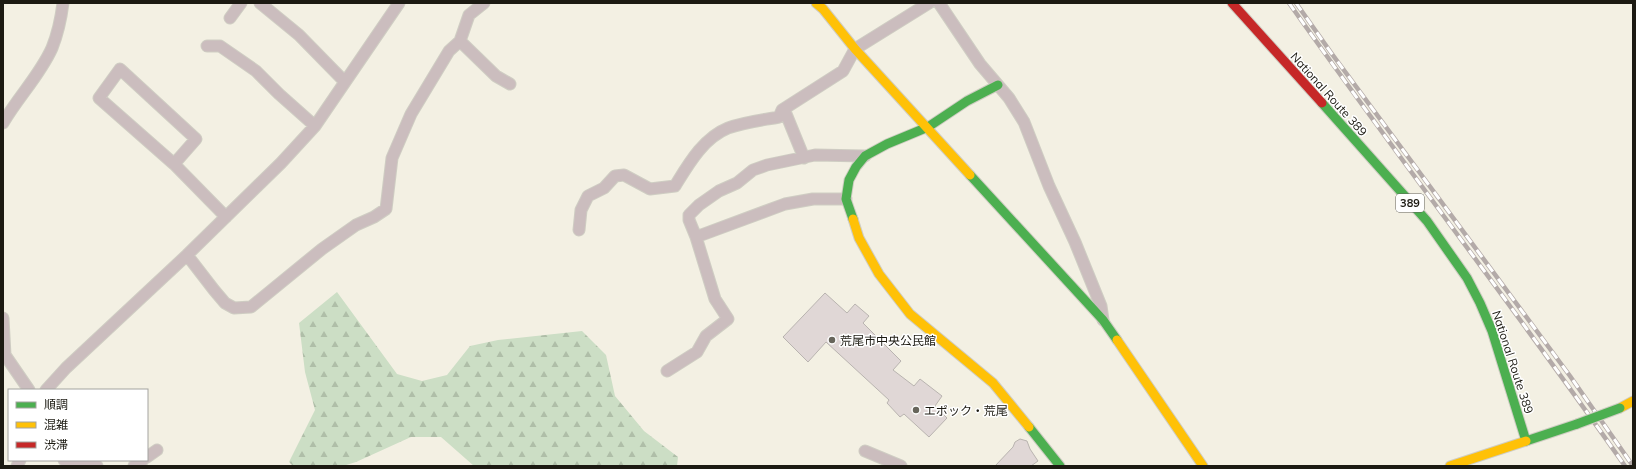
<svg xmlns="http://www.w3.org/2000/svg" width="1636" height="469" font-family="Mulish,'Noto Sans JP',sans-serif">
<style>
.forest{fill:url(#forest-firs)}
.building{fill:#e0d7d6;stroke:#b9b4b0}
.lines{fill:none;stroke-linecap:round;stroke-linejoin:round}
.street-casing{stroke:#cfcdc3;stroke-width:13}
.fast-casing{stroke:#cfcdc3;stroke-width:11}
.slow-casing{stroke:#cfcdc3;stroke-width:11}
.jam-casing{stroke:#cfcdc3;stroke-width:11}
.street{stroke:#cbbdbe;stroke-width:11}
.fast{stroke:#4caf50;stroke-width:9}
.slow{stroke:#ffc107;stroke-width:9}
.jam{stroke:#c62828;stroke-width:9}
.rail-casing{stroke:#b3aaa8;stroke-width:4.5}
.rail{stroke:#fff;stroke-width:3;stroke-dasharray:9;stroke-linecap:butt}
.fast-bridge-casing{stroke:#cfcdc3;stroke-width:11;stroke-linecap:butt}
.fast-bridge{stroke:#4caf50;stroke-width:9}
.poi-dot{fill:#67655b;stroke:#fff;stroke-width:1.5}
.labels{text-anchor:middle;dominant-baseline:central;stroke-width:3;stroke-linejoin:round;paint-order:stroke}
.shield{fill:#fff;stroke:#605f59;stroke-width:1}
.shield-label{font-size:11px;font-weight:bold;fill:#1c1a12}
.street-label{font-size:12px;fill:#1c1a12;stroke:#fff}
.poi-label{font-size:12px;fill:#1c1a12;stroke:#fff;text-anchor:start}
</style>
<defs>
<pattern id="forest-firs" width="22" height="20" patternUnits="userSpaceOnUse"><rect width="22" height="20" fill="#ccdec5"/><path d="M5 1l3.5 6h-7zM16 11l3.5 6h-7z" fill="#afbea8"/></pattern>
</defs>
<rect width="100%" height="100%" fill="#f3f0e3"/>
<path class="forest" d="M337 292 397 374 422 381 447 375 470 346 498 340 582 331 606 355 615 396 644 431 678 457 677 466H474L441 437H411L356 462 343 466H293L289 462 315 410 305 372 299 323Z"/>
<path class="building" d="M825 293 847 313 855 304 869 316 863 323 901 361 893 370 914 386 920 379 942 396 935 406 947 418 929 437 904 414 900 417 887 403 889 400 826 342 808 362 783 337Z
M1020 439 1027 441 1030 449 1038 461 1031 466H995L1013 447 1015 442Z"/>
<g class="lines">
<defs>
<path id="street" d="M260 3 299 35 345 82
M939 3 980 64 1009 98 1024 122 1049 186 1075 242 1101 306 1103 320
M230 18 241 3
M460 41 496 76 510 84
M207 46H220L256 71 279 94 315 126
M784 109 804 158
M3 123C18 97 40 75 52 48 58 33 61 19 63 3
M174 164 196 139 120 69 99 98 174 164 226 217
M579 230 581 210 588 196 604 188 615 176 624 175 650 189 675 186C688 165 703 138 728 128 744 122 763 120 779 117L782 110 843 71 855 49 929 3
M696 237 785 204 813 199H846
M187 255 214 290 225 303 234 308 251 307 322 249 356 225 374 217 386 209 392 158 411 114 449 51 460 41 469 15 484 3
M3 318 5 355 29 390
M667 371 697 352 706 336 728 319 715 299 696 237 689 220V215L699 205 719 191 737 183 753 170 767 165 815 155 865 156
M46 390 66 368 187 255 281 163 315 126 399 3
M865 451 901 466
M147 457 157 450
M64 460 97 466
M17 466 20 460
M134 466 143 460"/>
<path id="fast" d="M1322 103 1427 221 1467 278 1480 303 1492 331 1526 441 1577 424
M970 175 1103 320 1117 340
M853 219 846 199 849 180 856 167 865 156 887 144 928 127 967 101 998 85
M1029 427 1060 466"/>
<path id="slow" d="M816 3 823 9 855 49 970 175
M853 219 859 238 879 274 910 314 993 383 1029 427
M1117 340 1203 466
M1620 408 1633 401
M1450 466 1526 441"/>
<path id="jam" d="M1232 3 1322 103"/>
</defs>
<use href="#street" class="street-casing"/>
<use href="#fast" class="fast-casing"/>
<use href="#slow" class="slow-casing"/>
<use href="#jam" class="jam-casing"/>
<use href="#street" class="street"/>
<use href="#fast" class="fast"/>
<use href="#slow" class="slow"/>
<use href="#jam" class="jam"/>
<defs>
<path id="rail" d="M1289 3C1399 159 1516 310 1625 466
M1296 3 1332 54 1570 376 1633 466"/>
</defs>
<use href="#rail" class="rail-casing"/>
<use href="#rail" class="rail"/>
<defs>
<path id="fast-bridge" d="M1577 424 1620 408"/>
</defs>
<use href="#fast-bridge" class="fast-bridge-casing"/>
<use href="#fast-bridge" class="fast-bridge"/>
</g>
<g class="poi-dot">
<circle cx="832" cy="340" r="4"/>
<circle cx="916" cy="410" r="4"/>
</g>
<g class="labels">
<rect class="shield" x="1396" y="194" width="28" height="18" rx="3"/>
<g class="shield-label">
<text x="1410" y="203">389</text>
</g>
<g class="street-label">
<text transform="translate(1329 94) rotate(48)">National Route 389</text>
<text transform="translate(1513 362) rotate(72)">National Route 389</text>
</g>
<g class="poi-label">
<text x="840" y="340">荒尾市中央公民館</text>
<text x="924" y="410">エポック・荒尾</text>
</g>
</g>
<rect width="1636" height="469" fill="none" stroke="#1c1a12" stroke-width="8"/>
<rect x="8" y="389" width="140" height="72" fill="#ffffff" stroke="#a4a3a0"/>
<rect x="16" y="402" width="20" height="6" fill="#4caf50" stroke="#a4a3a0"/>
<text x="44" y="409" font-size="12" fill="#1c1a12">順調</text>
<rect x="16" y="422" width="20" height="6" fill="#ffc107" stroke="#a4a3a0"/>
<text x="44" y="429" font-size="12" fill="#1c1a12">混雑</text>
<rect x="16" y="442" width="20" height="6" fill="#c62828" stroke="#a4a3a0"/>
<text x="44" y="449" font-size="12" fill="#1c1a12">渋滞</text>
</svg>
